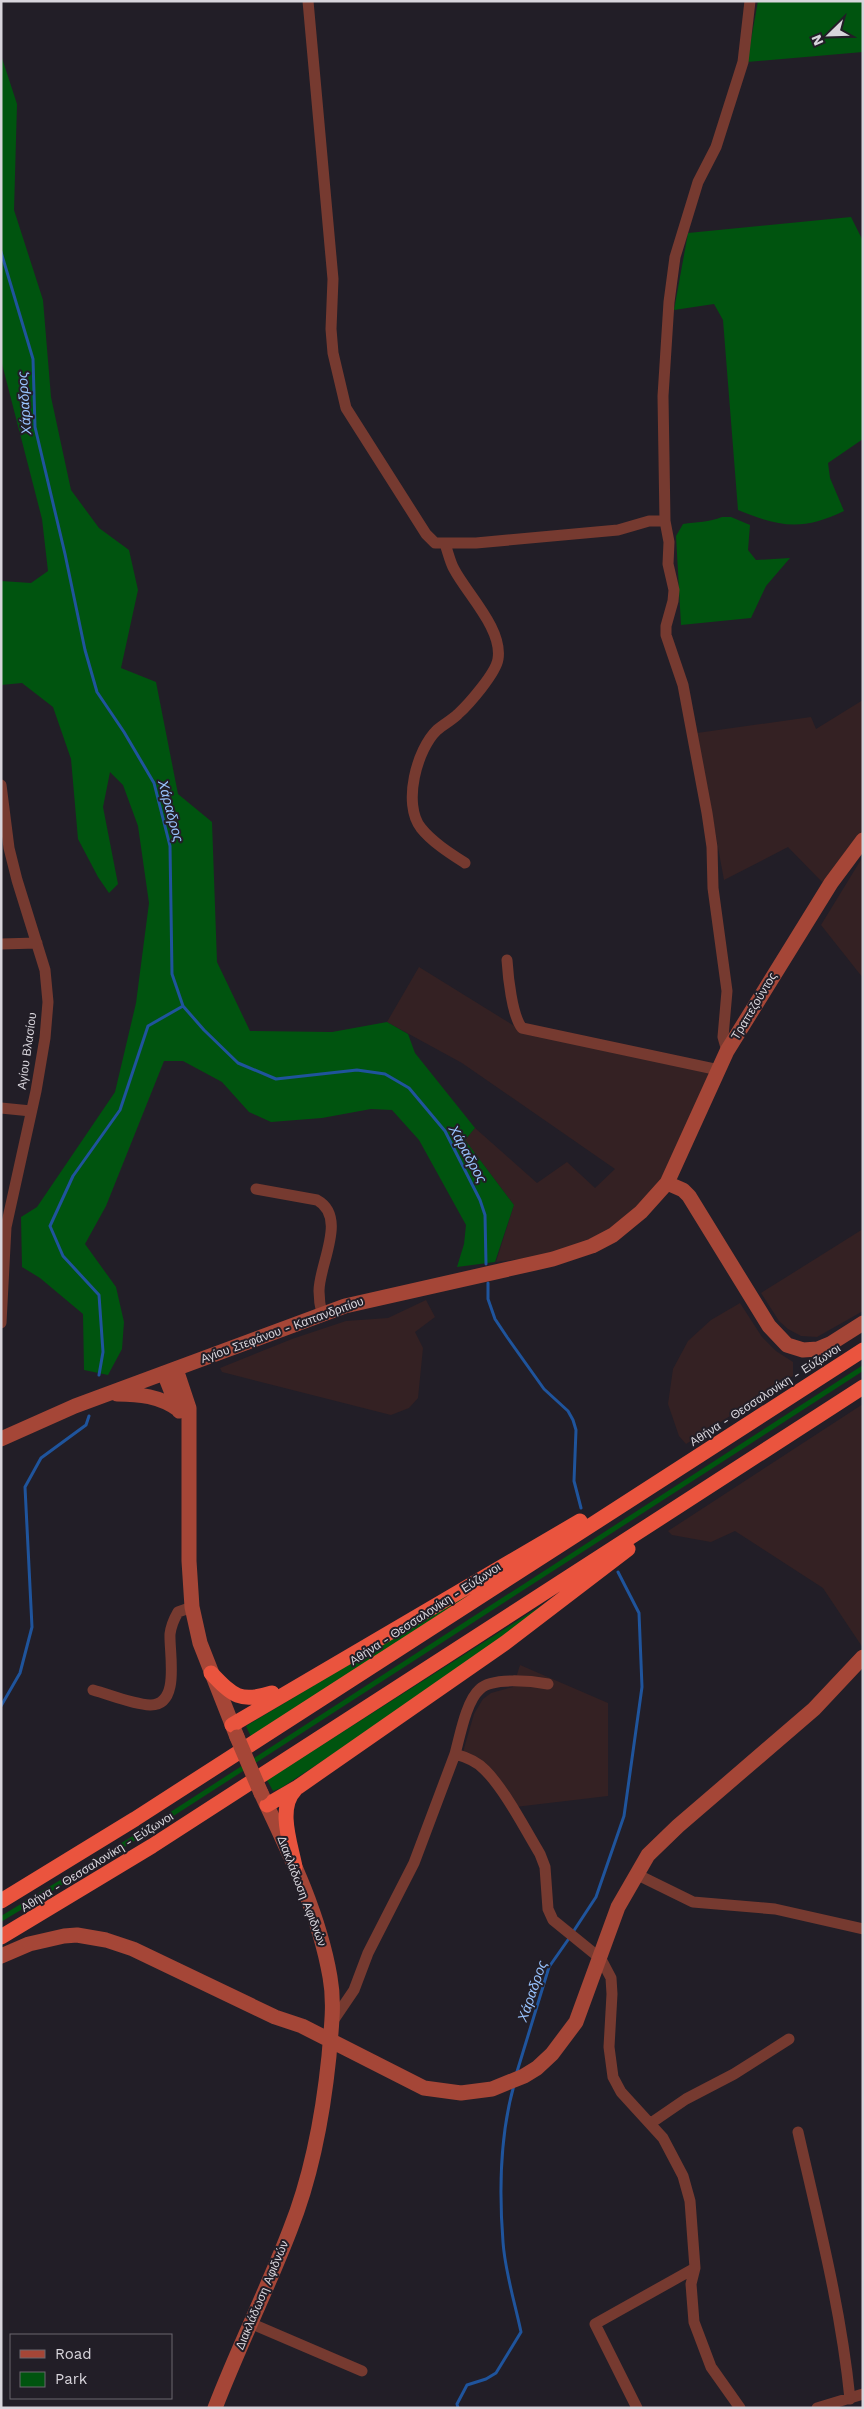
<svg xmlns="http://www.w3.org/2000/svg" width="864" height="2409" font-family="'Work Sans',sans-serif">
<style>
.industrial{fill:#342123}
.green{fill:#00540f}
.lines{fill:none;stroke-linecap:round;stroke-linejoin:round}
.stream{stroke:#1f549c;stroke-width:3}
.street{stroke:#763a30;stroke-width:11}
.secondary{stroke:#a54637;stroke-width:15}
.highway{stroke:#ea543e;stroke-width:15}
.secondary-bridge{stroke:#a54637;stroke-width:15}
.labels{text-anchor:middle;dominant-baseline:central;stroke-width:4;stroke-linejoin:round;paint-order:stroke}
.street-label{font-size:12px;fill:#d8d5dc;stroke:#221e27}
.water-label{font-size:14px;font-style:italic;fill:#98c2fd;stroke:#221e27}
</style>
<rect width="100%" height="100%" fill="#221e27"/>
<path class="industrial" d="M863 700V832L845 852 824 884 788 847 724 880 697 733 811 717 816 729Z
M862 858H863V978L821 925Z
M419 967 524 1032 714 1072 668 1176 616 1229 553 1255 496 1262 514 1205 465 1140 475 1128 537 1183 567 1162 595 1188 615 1169 462 1063 387 1022Z
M863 1229V1311L817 1337 801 1336 788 1329 779 1321 761 1293Z
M426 1300 435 1317 415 1332 423 1348 418 1398 409 1408 391 1415 222 1372 220 1368 292 1339 346 1321 388 1318Z
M740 1303 762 1337 776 1351 793 1362V1376L686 1444 679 1436 668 1404 673 1369 688 1341 711 1320Z
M863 1404V1648L823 1588 735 1531 711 1542 672 1535 668 1531Z
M520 1665 608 1703V1796L515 1807 463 1752 474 1714 483 1699 491 1693 513 1687Z"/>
<path class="green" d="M758 1H863V52L747 62Z
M1 55 17 104 14 210 43 300 51 397 71 490 99 528 129 550 138 590 121 668 156 682 178 794 212 822 217 962 250 1031 332 1032 387 1022 408 1034 415 1053 475 1128 465 1140 514 1205 495 1262 457 1267 464 1244 466 1225 419 1140 392 1110 371 1109 322 1118 271 1122 249 1112 222 1082 183 1061H164L106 1206 85 1244 116 1287 124 1322 122 1349 108 1375 84 1370 83 1314 40 1278 22 1267 21 1217 37 1207 115 1092 136 1003 149 903 138 826 123 785 110 772 103 807 118 884 109 893 98 877 78 839 71 759 53 707 22 683 1 685V581L31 583 48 571 42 519 1 360Z
M851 217 863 241V439L828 463 830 478 844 511C803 531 779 527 738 510L723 320 714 304 674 310 688 233Z
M722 517H731L750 525 748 550 756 560 790 558 766 586 751 618 681 625 676 536 683 524C697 522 709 522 722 517Z
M863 1365V1371L144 1835 1 1922V1916L141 1831Z
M505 1571 252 1739 246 1726Z
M583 1579 410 1704 281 1788 273 1791 267 1780Z"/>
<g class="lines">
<path class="stream" d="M1 252 33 359 35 427 65 554 85 650 97 692 124 732 154 783 170 846 172 974 183 1006 204 1030 238 1063 276 1079 357 1070 385 1074 409 1088 445 1131 480 1200 485 1215 486 1264
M488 1283V1299L495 1319 507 1337 544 1389 568 1411 573 1420 576 1430 574 1481 581 1508
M99 1375 103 1352 99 1295 63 1256 50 1226 73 1176 120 1110 148 1026 183 1006
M1 1706 20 1673 32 1627 25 1487 41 1458 86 1425 89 1416
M573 1932 596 1897 624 1816 642 1687 639 1613 618 1572
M516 2075 549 1967 570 1937
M458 2408 457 2404 467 2385 486 2379 496 2373 521 2332C515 2303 505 2272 503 2242 499 2191 500 2135 514 2085"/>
<path class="street" d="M308 1 333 279 331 329 333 353 346 408 426 534 435 543H476L618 530 649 521H665
M445 544C448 552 450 562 454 569 467 594 503 629 498 659 496 673 469 704 458 714 452 720 444 724 437 730 417 749 402 804 421 828 432 842 451 854 465 863
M1 785 9 848 17 880 45 970 48 1002 45 1038 36 1091 6 1227 1 1323
M1 944 37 943
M507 960C508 976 512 1016 522 1028L719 1070
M727 1051 723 1037 727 991 713 888 712 847 707 813 683 685 666 635V626L673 601 674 590 668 564 669 542 665 521 663 396 669 302 675 257 698 182 716 147 743 62 750 1
M1 1108 31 1111
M256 1189 317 1200C348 1217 319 1264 319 1291 319 1299 320 1306 322 1314
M93 1690C111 1695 132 1704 150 1705 181 1706 169 1653 170 1634 171 1626 174 1619 178 1612L192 1607
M455 1754C460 1736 466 1701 480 1689 492 1677 532 1681 548 1684
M636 1874 693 1902 775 1909 863 1929
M333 2021 354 1990 368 1953 414 1863 455 1754C466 1757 477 1761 485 1770 505 1790 525 1829 540 1854L545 1867 548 1909 553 1920 601 1959 611 1978 612 1994 609 2047 613 2077 621 2092 663 2138 683 2176 690 2201 695 2268 691 2284 694 2322 711 2367 740 2408
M651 2123 686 2099 734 2074 789 2039
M798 2132C818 2220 841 2308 850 2399
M250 2323 362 2371
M637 2408 595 2324 695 2268
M817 2408 863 2394"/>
<path class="secondary" d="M667 1183 683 1190 689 1196 769 1326 787 1345 803 1350 818 1349 830 1344 863 1323
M176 1369 189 1408V1561L192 1607 200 1643 237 1737
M164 1373 179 1411
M117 1394C139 1394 160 1396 179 1410
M1 1439 75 1406 345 1306 553 1259 592 1246 613 1235 641 1212 667 1183 727 1051 831 883 863 840
M1 1956 29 1944 64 1936 77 1935 106 1940 133 1949 275 2017 302 2026 424 2088 461 2093 492 2089 524 2076 537 2068 552 2054 576 2022 618 1907 648 1855 678 1826 814 1709 863 1657
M215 2408C238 2348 267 2290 290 2230 312 2175 323 2115 329 2056 331 2029 335 2004 330 1977 319 1913 289 1852 261 1793"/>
<path class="highway" d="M211 1673C233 1696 240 1703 272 1693
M232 1725 580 1521
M267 1805 298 1787 505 1643 628 1549
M295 1867C291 1845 277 1808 295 1790
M1 1901 135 1819 863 1350
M1 1937 152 1846 863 1387"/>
<path class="secondary-bridge" d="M237 1737 261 1793"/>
</g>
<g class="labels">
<g class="street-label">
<text transform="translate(754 1006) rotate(-59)">Τραπεζούντος</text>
<text transform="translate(27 1051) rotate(-82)">Αγίου Βλασίου</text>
<text transform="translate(282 1330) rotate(-20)">Αγίου Στεφάνου - Καπανδριτίου</text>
<text transform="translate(765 1395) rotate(-33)">Αθήνα - Θεσσαλονίκη - Εύζωνοι</text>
<text transform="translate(425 1614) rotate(-33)">Αθήνα - Θεσσαλονίκη - Εύζωνοι</text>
<text transform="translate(97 1862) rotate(-32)">Αθήνα - Θεσσαλονίκη - Εύζωνοι</text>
<text transform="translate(302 1891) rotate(69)">Διακλάδωση Αφιδνών</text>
<text transform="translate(262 2295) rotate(-67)">Διακλάδωση Αφιδνών</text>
</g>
<g class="water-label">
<text transform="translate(24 403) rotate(-94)">Χάραδρος</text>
<text transform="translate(171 811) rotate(75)">Χάραδρος</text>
<text transform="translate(468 1154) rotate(61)">Χάραδρος</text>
<text transform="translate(532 1991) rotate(-71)">Χάραδρος</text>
</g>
</g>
<rect width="864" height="2409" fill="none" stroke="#d8d5dc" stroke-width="5"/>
<rect x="10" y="2334" width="162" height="65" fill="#221e27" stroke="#6b676f"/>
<rect x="20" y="2350" width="25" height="8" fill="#a54637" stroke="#6b676f"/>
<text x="55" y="2359" font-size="15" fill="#d8d5dc">Road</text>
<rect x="20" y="2372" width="25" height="15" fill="#00540f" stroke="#6b676f"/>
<text x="55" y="2384" font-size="15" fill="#d8d5dc">Park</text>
<g transform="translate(829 35) rotate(247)" stroke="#221e27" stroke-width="4" paint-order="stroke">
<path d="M0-4L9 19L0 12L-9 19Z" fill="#d8d5dc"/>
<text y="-8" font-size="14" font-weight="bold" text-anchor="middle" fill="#d8d5dc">N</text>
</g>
</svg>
